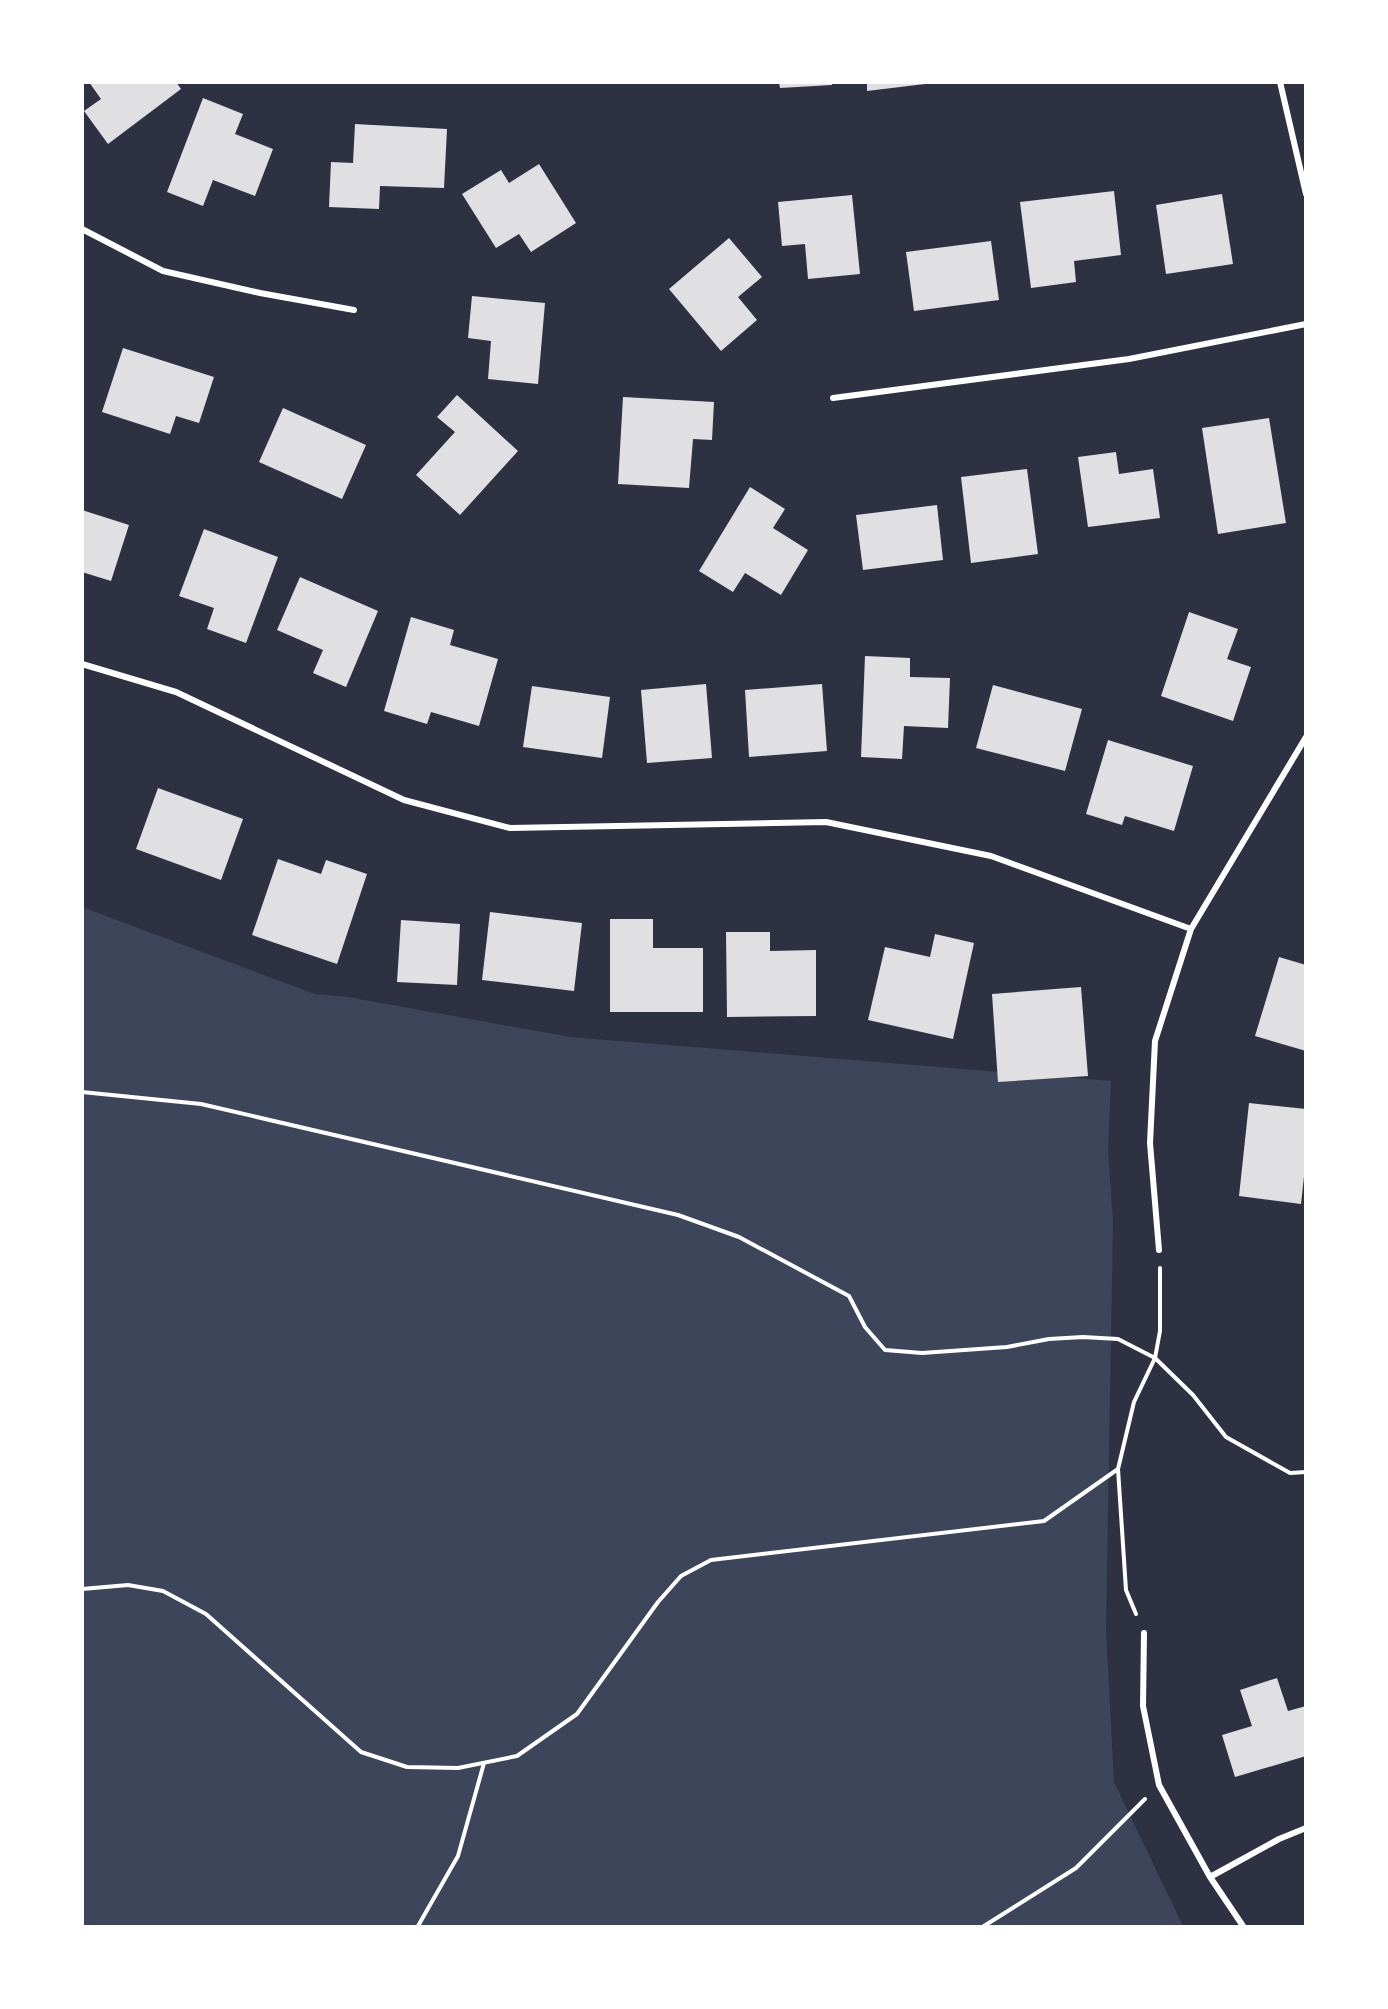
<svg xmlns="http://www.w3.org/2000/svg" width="1388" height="2009" font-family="'Fira Sans',sans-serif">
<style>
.green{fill:#3c4559}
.building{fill:#e0e0e3}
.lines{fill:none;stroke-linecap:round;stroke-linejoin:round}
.path{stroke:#fff;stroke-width:4}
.minor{stroke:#fff;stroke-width:6}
</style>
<rect width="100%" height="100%" fill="#2d3142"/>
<path class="green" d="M82 907 315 994 348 997 570 1037 1111 1081 1108 1151 1113 1222 1106 1630 1114 1782 1183 1926H83Z"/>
<path class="building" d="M89 82H176L181 89 108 144 84 111 101 99Z
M779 82H832V85L780 88Z
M867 82H924L925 84 867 91Z
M203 98 243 114 235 134 273 149 255 196 213 180 203 206 167 192Z
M355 124 447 129 444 188 380 186 379 209 329 207 331 162 353 163Z
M539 164 576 223 531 252 519 234 496 248 462 194 501 170 509 183Z
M1114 191 1121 255 1074 261 1076 282 1031 288 1020 202Z
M1222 194 1233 264 1166 274 1156 205Z
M852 195 860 274 808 279 805 244 782 246 778 202Z
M729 238 762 277 738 297 757 320 721 351 669 289Z
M991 241 999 300 914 311 906 252Z
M472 296 545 303 538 384 488 379 491 341 468 338Z
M123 348 214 377 199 423 176 416 170 434 102 412Z
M457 395 518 451 460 515 416 475 455 432 437 417Z
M623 397 714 402 712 440 693 439 689 488 618 484Z
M283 408 366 445 342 499 259 462Z
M1269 418 1286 523 1218 534 1202 428Z
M1116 452 1119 474 1153 469 1160 518 1088 527 1078 457Z
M1027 469 1038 554 971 563 961 477Z
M750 487 785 509 773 528 808 550 781 595 745 573 733 592 699 571Z
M937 505 943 560 863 570 856 515Z
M82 510 129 525 111 581 82 572Z
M204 529 278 557 246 643 207 629 214 608 179 596Z
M300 577 378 611 346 687 313 673 323 650 277 630Z
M1189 612 1238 629 1227 659 1251 667 1233 721 1161 696Z
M411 617 454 630 450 645 498 659 479 726 431 712 427 724 384 711Z
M865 656 910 658V677L950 678 948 728 904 726 902 759 861 757Z
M706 684 712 758 647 763 641 690Z
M822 684 827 751 749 757 745 690Z
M993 685 1082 709 1065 771 976 748Z
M532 686 610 697 602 758 523 747Z
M1108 740 1193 766 1174 831 1125 816 1122 825 1086 814Z
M158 788 243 819 221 880 136 849Z
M278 859 321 874 326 860 367 874 337 964 252 935Z
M490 912 582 923 574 991 482 980Z
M610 919H653V948H703V1012H610Z
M401 920 460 924 457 985 397 982Z
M726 932H770V951L816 950V1016L727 1017Z
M935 934 974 943 953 1039 868 1020 885 947 930 957Z
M1279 957 1306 965V1051L1255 1036Z
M1081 987 1088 1076 998 1082 992 994Z
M1249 1103 1306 1109V1158L1301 1204 1239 1196Z
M1277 1678 1288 1711 1306 1706V1756L1235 1777 1222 1735 1252 1726 1240 1690Z"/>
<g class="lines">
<path class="path" d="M82 1092 201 1104 678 1215 739 1237 849 1296 865 1327 885 1350 922 1353 1007 1347 1049 1339 1083 1337 1118 1339 1155 1358 1193 1395 1226 1437 1290 1473 1306 1472
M82 1589 128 1585 163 1591 206 1614 361 1752 407 1767 458 1768 517 1756 577 1714 658 1602 681 1576 711 1560 1044 1521 1118 1469
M1136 1614 1126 1590 1118 1469 1134 1402 1155 1358 1160 1331V1268
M418 1926 458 1856 484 1763
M984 1926 1076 1868 1145 1799"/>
<path class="minor" d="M1280 82 1306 194
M82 229 163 271 260 293 354 310
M833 398 1129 359 1306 324
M82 664 176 692 404 800 510 828 826 822 991 856 1191 929
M1159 1250 1150 1143 1155 1041 1191 929 1306 737
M1144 1633 1143 1706 1159 1785 1210 1877 1243 1926
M1210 1877 1279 1839 1306 1828"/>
</g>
<rect width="1388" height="2009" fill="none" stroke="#ffffff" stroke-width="168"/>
</svg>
